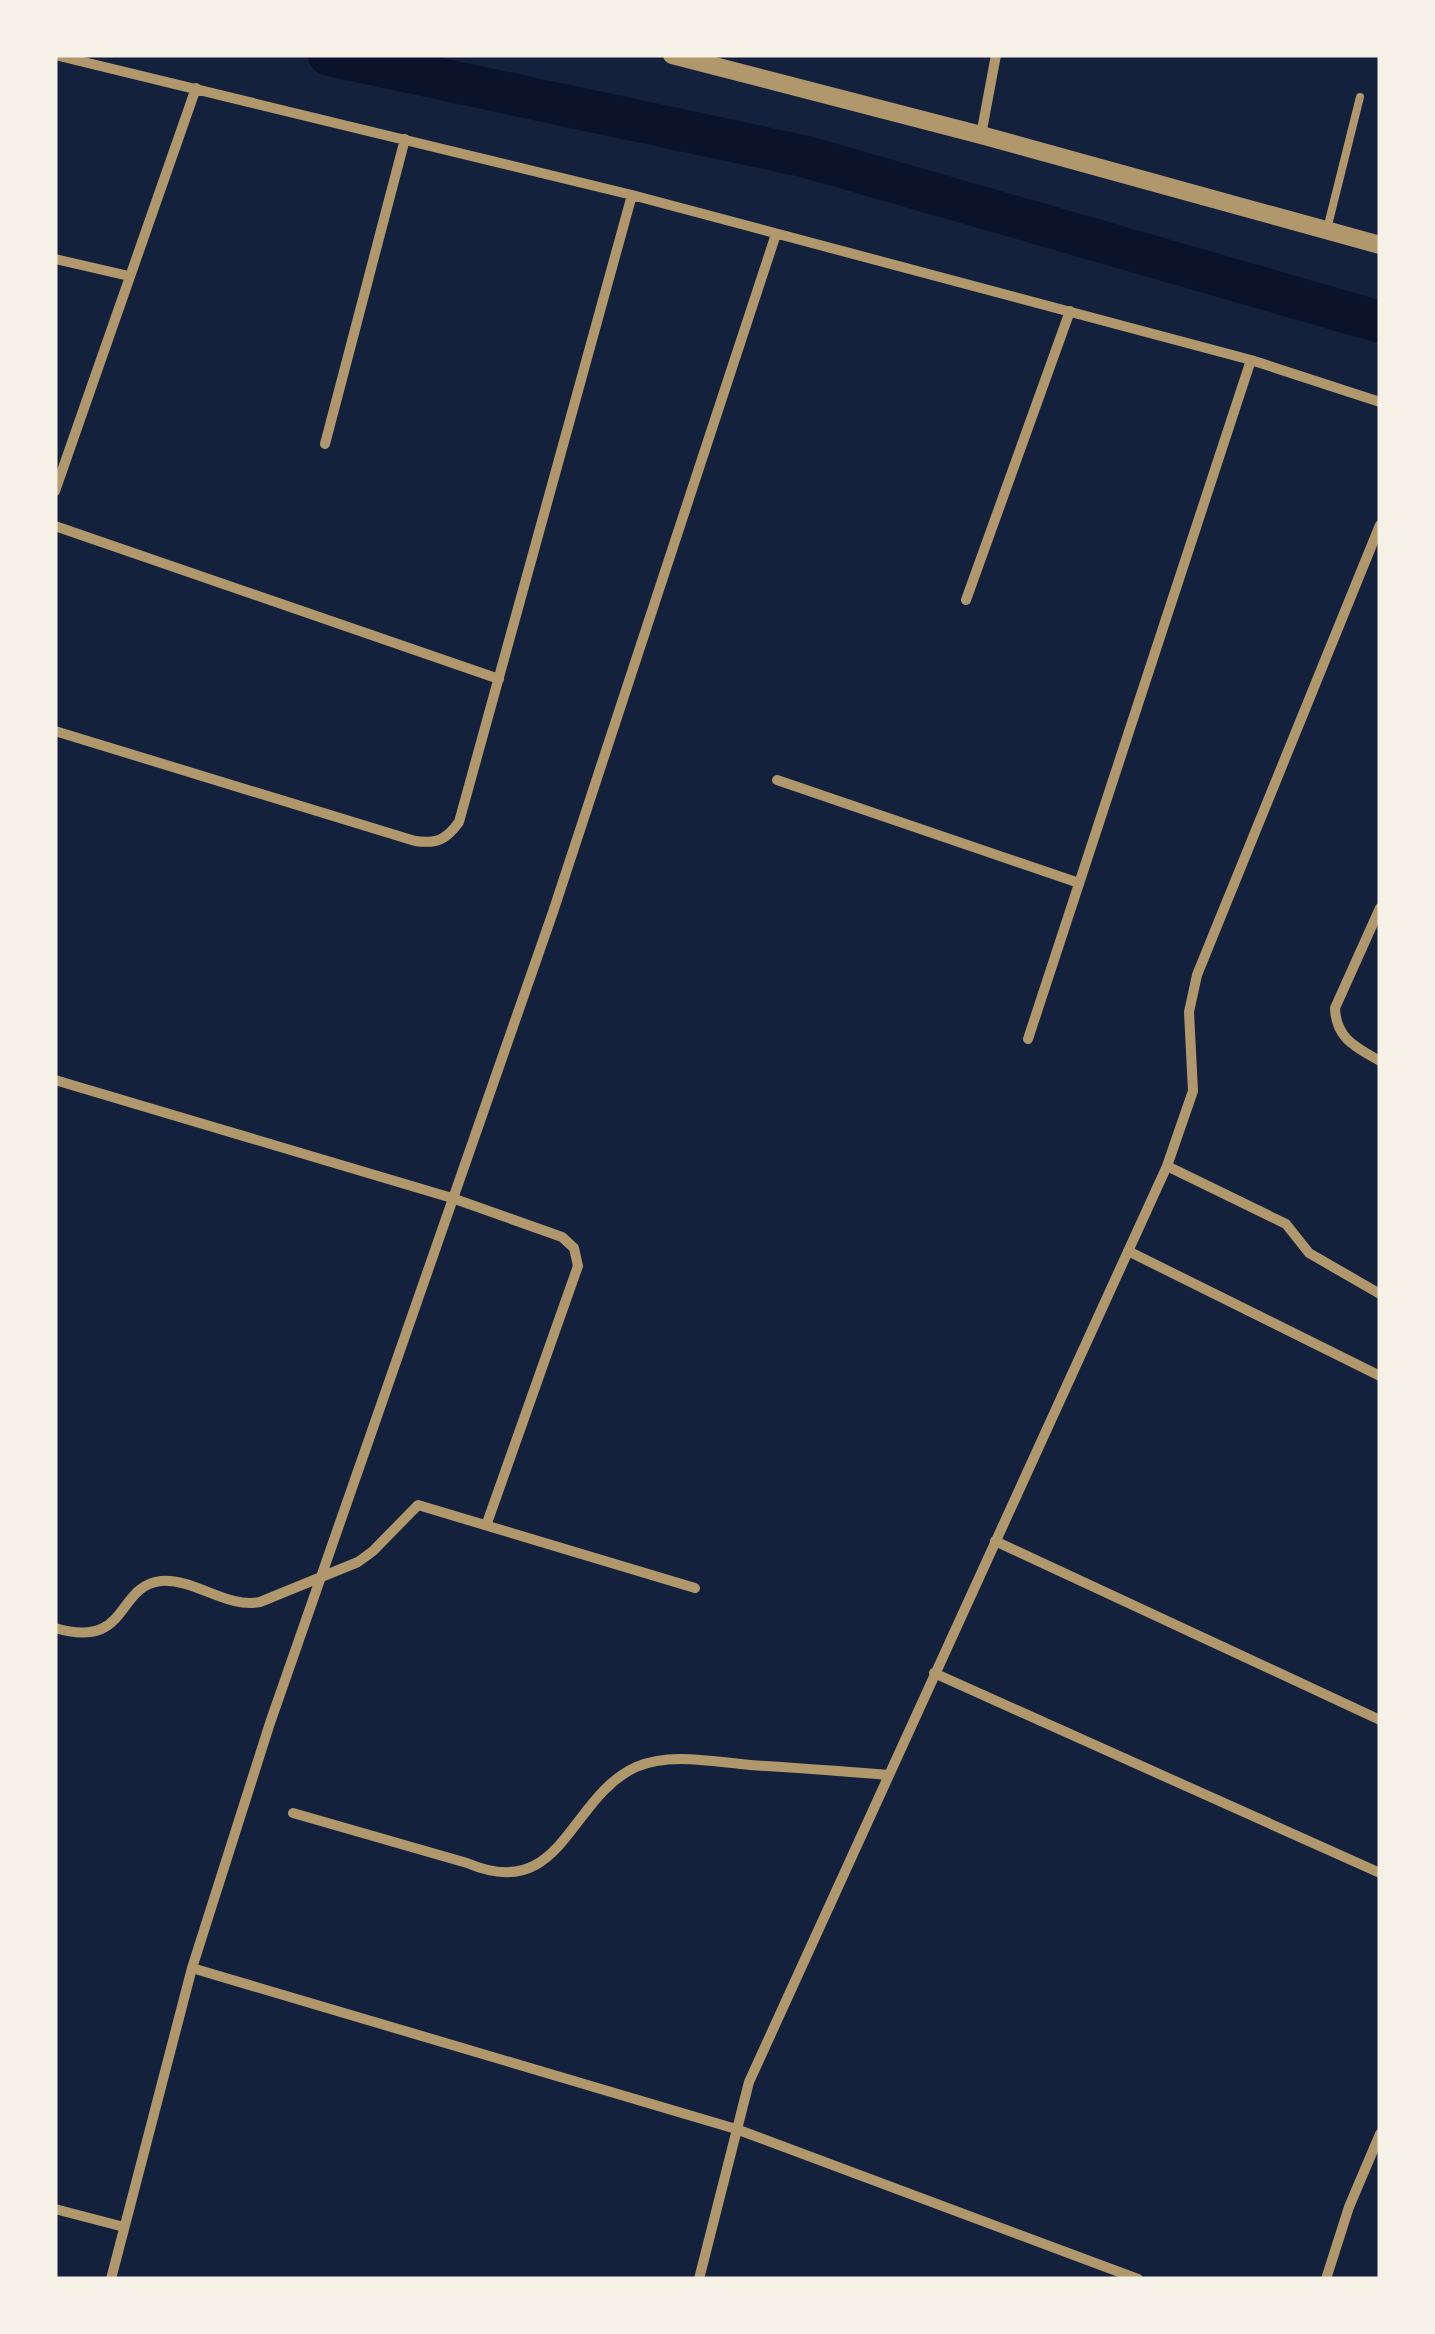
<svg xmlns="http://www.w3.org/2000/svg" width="1435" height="2334" font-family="'Asap Condensed',sans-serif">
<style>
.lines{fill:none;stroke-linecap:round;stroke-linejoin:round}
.canal{stroke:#0b132b;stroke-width:42}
.service{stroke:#b1986c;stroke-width:8}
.minor{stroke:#b1986c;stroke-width:10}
.tertiary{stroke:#b1986c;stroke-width:18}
</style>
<rect width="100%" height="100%" fill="#14213d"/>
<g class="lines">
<path class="canal" d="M329 55 807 157 1380 322"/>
<path class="service" d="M1327 229 1360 97"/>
<path class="minor" d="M55 55 632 195 1251 360 1380 402
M981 135 996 55
M55 259 129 276
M325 444 405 139
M55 491 196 88
M55 526 499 679
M966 600 1070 311
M55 731 415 841C437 844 446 840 459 822L632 195
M777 780 1079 883
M1380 908 1335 1008C1336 1039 1356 1047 1380 1061
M1028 1039 1251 360
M55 1080 452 1198 562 1237 574 1248 578 1266 487 1523
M1167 1166 1286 1224 1309 1253 1380 1294
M1128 1251 1380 1376
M995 1541 1380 1720
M55 1628C130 1650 115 1586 161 1581 194 1578 227 1609 260 1602L358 1562 373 1551 418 1505 695 1588
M934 1673 1380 1873
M293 1813 467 1863C563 1904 568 1798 636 1767 670 1752 714 1762 750 1765 796 1768 842 1771 888 1775
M192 1968 736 2129 1138 2279
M55 2209 124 2227
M111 2279 192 1968 270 1723 553 912 776 234
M699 2279 749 2082 1167 1166 1193 1091 1189 1012 1197 975 1380 525
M1326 2279 1349 2207 1380 2134"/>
<path class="tertiary" d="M672 55 981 135 1380 245"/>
</g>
<rect width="1435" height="2334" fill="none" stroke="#f6f1e7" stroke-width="115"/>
</svg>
